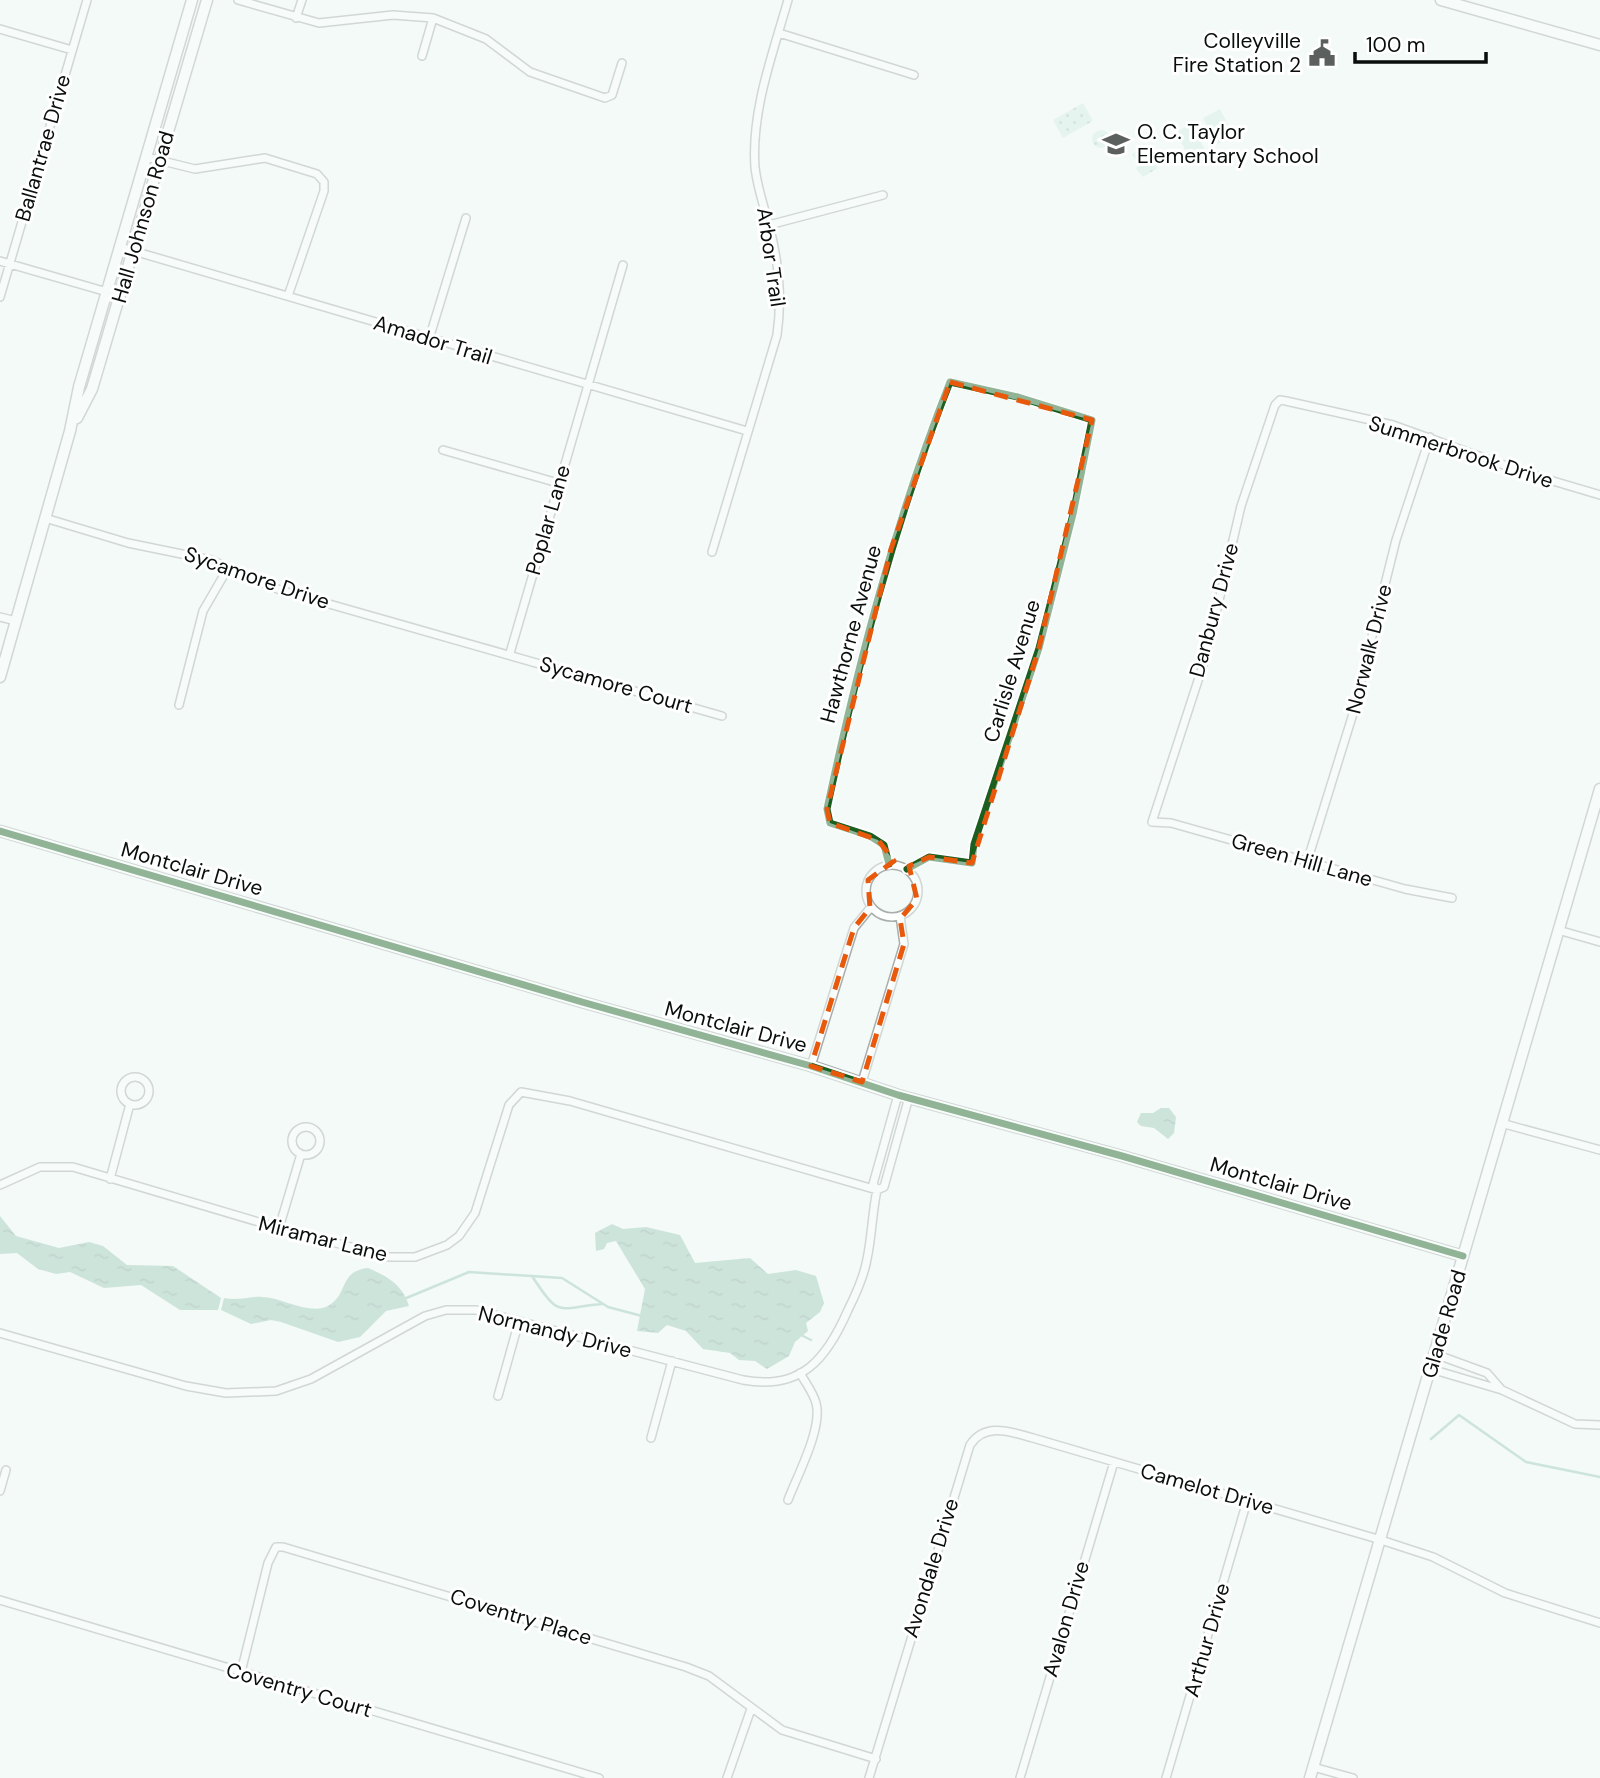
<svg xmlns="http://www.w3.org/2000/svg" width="1600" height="1778" font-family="'DM Sans',sans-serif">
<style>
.grass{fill:url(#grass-dots)}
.pitch{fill:#d6eee4}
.water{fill:url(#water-ripples)}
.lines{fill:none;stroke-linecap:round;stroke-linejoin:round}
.stream{stroke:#a0c9b9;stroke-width:2.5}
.street-casing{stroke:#a9aeac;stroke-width:10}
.secondary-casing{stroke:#a9aeac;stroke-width:13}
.street{stroke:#fdfefe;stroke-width:7}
.secondary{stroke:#fdfefe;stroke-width:10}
.cycleway-casing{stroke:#fff;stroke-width:11}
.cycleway{stroke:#1b5e20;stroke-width:7}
.marked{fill:none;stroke:#e8590c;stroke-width:5;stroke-dasharray:14 9;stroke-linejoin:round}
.labels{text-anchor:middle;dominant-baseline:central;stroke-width:6;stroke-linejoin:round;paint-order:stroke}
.poi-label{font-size:21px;fill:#090d0b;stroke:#fff;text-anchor:end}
.street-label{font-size:21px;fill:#090d0b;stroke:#fff}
</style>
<defs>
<pattern id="grass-dots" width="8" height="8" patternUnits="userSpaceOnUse" patternTransform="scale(1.75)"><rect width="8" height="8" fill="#d6eee4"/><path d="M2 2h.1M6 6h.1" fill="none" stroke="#b6cbc2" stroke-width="1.8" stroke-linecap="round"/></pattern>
<pattern id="water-ripples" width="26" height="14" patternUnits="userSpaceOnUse" patternTransform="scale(1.75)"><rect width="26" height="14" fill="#a0c9b9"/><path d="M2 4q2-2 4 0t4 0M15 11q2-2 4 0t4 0" fill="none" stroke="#88ab9e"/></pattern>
</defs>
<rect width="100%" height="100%" fill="#f3faf7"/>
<path class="grass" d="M1083 103 1093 121 1063 138 1053 120Z
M1092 139a9 9 0 1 1 18 0a9 9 0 1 1-18 0Z
M1142 149 1158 168 1143 177 1136 168 1139 165 1132 154Z"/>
<path class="pitch" d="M1220 109 1234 136 1218 144 1203 118Z
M1191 124 1205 150 1190 159 1176 132Z"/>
<path class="water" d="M1161 1108H1169L1176 1117 1174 1133 1168 1139 1154 1128 1141 1126 1137 1122 1141 1113H1153Z
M0 1216 16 1236 59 1248 89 1242 103 1246 127 1265 173 1266 221 1298 218 1310H180L141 1285 104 1288 70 1272 56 1274 38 1269 17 1253 0 1254Z
M612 1224 623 1229 646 1227 680 1235 695 1263 750 1258 768 1274 796 1270 816 1276 824 1303 820 1312 806 1323 808 1331 795 1342 789 1356 767 1369 755 1361 739 1360 730 1353 703 1349 686 1331 667 1325 658 1333 637 1331 645 1289 616 1241 607 1243 604 1249 596 1251 595 1233Z
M368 1268C387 1276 403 1285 409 1306L386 1311 360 1337 338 1342 281 1322 271 1320 251 1324 221 1310 224 1298C238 1301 249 1296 262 1297 282 1297 313 1318 331 1304 348 1292 340 1271 368 1268Z"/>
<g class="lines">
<path class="stream" d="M532 1276C560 1319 556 1308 602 1304
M404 1299 469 1272 562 1278 608 1307 642 1316
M803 1336 811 1340
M1431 1439 1459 1415 1526 1462 1600 1477"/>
<defs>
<path id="street" d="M238 0 319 23 393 15 433 18 486 39 530 72 605 98 612 95 622 63
M296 18 302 0
M0 29 72 50
M779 33 914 75
M422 56 433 18
M146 157 195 169 265 158 317 174 324 182V191L288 296
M769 225 883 195
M120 247 747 431
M0 261 121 296
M0 297 87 0
M429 339 466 218
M443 450 558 483
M45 518 128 543 211 560 280 590 722 716
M712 552 777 335C782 300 779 264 770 229 765 209 757 188 755 167 751 111 773 53 788 0
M0 617 16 621
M510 653 623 265
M179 705 203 611 228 568
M1307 862 1352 717 1396 540 1430 437
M889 864 884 845 870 836 830 823 827 809C858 663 895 521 950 382L1018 397 1092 420 1073 514 1039 648 974 844 972 863 929 857 907 869
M866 891a26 26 0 1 1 52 0a26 26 0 1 1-52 0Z
M1452 898 1405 889 1171 823 1152 822 1206 656 1241 506 1275 405 1280 400 1286 401 1393 425 1526 473 1600 495
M1558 930 1600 942
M811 1066 854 928 871 907
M121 1091a14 14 0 1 1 28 0a14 14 0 1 1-28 0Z
M862 1082 904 944 900 916
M1501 1123 1600 1150
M292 1141a14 14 0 1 1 28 0a14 14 0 1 1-28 0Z
M110 1179 130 1104
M0 1185 40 1167H73L279 1228 389 1257H415L447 1245 459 1236 475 1213 509 1105 521 1092 570 1101 877 1190 884 1187 909 1097
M279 1228 301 1154
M0 1333 186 1386 226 1393 276 1391 311 1379 425 1316 446 1310H476L743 1380C802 1391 827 1358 848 1310 856 1294 864 1277 867 1259 872 1236 872 1213 877 1190L873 1184 898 1095
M1435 1354 1487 1373 1501 1389
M1431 1369 1502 1390 1575 1424 1600 1425
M498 1396 519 1321
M651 1438 672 1361
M0 1491 6 1470
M788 1500C797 1476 823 1428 816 1403 813 1392 805 1382 800 1373
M0 1600 599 1778
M241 1672 268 1563 276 1547H283L686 1667 709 1676 782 1730 876 1759
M1313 1767 1353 1778
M727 1778 751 1709
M869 1778 970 1445C985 1422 1011 1432 1033 1438L1381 1540 1433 1557 1505 1593 1600 1623
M1020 1778 1114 1462
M1166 1778 1247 1501"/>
<path id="secondary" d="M1441 0 1600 45
M77 418 92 389 207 0
M0 677 70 431 79 387 192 0
M0 831 582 1002 811 1066 898 1095 1122 1156 1463 1256
M1310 1778 1600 789"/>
</defs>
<use href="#street" class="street-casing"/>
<use href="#secondary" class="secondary-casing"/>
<use href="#street" class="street"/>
<use href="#secondary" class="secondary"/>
<defs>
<path id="cycleway" d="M0 831 582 1002 811 1066 898 1095 1122 1156 1463 1256
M889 864 884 845 870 836 830 823 827 809C858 663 895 521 950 382L1018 397 1092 420 1073 514 1039 648 974 844 972 863 929 857 907 869"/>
</defs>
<use href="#cycleway" class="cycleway-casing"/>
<use href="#cycleway" class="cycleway"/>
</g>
<path d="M0 0H1600V1778H0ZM950 382 1092 420 1039 648 972 863 929 857 909 866 917 899 900 919 904 944 862 1082 811 1066 854 928 870 908 868 880 894 861 878 840 830 823 827 809 891 549Z" fill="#f3faf7" fill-opacity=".55" fill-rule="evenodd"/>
<path class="marked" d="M950 382 1092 420 1039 648 972 863 929 857 909 866 917 899 900 919 904 944 862 1082 811 1066 854 928 870 908 868 880 894 861 878 840 830 823 827 809 891 549Z"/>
<defs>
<symbol id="civic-bare" viewBox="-9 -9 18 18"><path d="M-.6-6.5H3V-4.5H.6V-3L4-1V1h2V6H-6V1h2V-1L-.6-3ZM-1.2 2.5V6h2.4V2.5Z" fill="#5b605e" stroke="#fff" stroke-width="2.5" paint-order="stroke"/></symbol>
<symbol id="school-bare" viewBox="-9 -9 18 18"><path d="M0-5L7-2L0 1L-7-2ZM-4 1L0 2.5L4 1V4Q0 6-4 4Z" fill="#5b605e" stroke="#fff" stroke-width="2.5" paint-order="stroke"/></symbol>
</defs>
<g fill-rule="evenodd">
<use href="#civic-bare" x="1303" y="34" width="38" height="38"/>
<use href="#school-bare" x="1097" y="125" width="38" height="38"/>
</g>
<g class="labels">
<g class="poi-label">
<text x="1301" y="41">Colleyville<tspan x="1301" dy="24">Fire Station 2</tspan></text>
<text x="1137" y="132" text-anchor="start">O. C. Taylor<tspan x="1137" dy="24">Elementary School</tspan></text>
</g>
<g class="street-label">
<text transform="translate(43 148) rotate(-74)">Ballantrae Drive</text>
<text transform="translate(143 217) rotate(-74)">Hall Johnson Road</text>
<text transform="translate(771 257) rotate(82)">Arbor Trail</text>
<text transform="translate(433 340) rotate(17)">Amador Trail</text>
<text transform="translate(1461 452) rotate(18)">Summerbrook Drive</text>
<text transform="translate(548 520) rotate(-74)">Poplar Lane</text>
<text transform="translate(257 578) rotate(19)">Sycamore Drive</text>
<text transform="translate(1214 610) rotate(-75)">Danbury Drive</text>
<text transform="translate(851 634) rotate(-75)">Hawthorne Avenue</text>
<text transform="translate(1369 649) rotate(-76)">Norwalk Drive</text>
<text transform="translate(1012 671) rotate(-73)">Carlisle Avenue</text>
<text transform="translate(616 685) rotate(16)">Sycamore Court</text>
<text transform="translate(1302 860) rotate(16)">Green Hill Lane</text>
<text transform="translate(192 869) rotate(16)">Montclair Drive</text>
<text transform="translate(736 1027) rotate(15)">Montclair Drive</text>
<text transform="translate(1281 1184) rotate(16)">Montclair Drive</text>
<text transform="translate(323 1239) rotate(14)">Miramar Lane</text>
<text transform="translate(1444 1324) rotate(-74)">Glade Road</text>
<text transform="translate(555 1332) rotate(14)">Normandy Drive</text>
<text transform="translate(1207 1489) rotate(16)">Camelot Drive</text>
<text transform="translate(931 1568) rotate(-73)">Avondale Drive</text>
<text transform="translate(521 1617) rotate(17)">Coventry Place</text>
<text transform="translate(1066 1619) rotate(-74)">Avalon Drive</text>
<text transform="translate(1207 1640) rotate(-74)">Arthur Drive</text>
<text transform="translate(299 1690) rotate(16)">Coventry Court</text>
</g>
</g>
<path d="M1355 52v10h131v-10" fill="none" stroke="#090d0b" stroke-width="3.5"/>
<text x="1366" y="52" font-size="21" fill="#090d0b" stroke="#ffffff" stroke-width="5" paint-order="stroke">100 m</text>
</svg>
